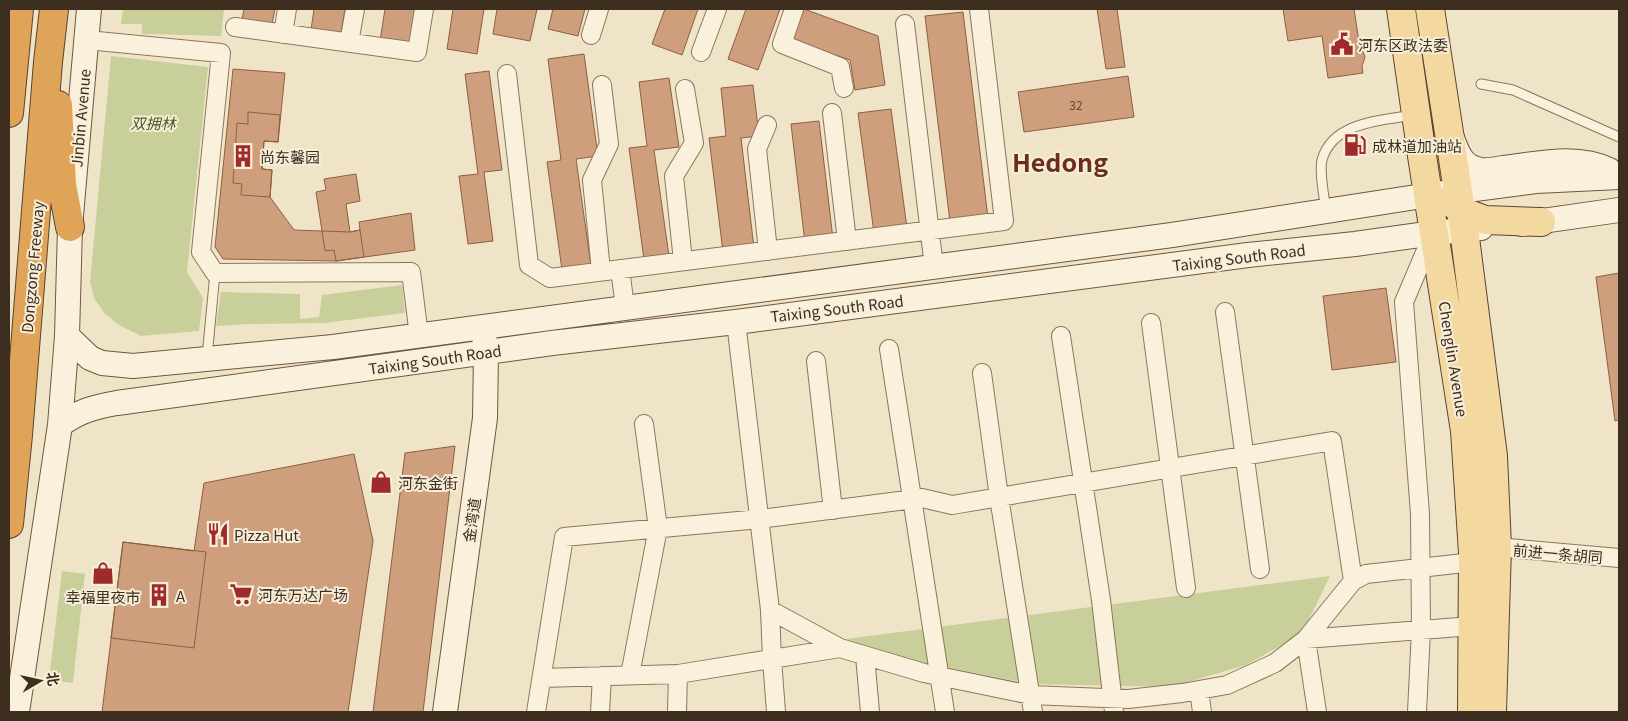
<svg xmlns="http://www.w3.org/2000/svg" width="1628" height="721" font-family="Georgia,'Noto Sans SC',serif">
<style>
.green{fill:#c9cf9b}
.building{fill:#cf9f7d;stroke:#8d5f41}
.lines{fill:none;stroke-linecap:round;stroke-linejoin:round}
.lane-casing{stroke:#8d765c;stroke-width:11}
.street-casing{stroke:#8d765c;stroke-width:20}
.secondary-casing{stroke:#6f573f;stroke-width:26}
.primary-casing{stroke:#5b4430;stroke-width:30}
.highway-casing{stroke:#5b4430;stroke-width:30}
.lane{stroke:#faf1dc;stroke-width:9}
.street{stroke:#faf1dc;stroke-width:18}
.secondary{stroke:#faf1dc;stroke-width:24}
.primary{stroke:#f3d9a0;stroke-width:28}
.highway{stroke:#e0a458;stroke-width:28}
.labels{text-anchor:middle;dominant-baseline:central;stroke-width:4;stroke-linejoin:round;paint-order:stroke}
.number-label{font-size:12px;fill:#624a37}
.poi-label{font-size:15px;fill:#3d2e20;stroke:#f7eed8;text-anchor:start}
.street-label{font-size:15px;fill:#3d2e20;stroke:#f7eed8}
.park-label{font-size:15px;font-style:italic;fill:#4d5a26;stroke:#f7eed8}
.town-label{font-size:25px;font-weight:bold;fill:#6b2e1e;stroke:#f7eed8}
</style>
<rect width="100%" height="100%" fill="#f0e4c8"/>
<path class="green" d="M123 9H224L221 36 142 34V24H121Z
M111 56 208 67 187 272 203 298 199 331 141 336 119 325 105 314 94 298 90 282Z
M402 285 405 313 324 323 249 324 216 326 221 292 300 294V319L319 317 322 295Z
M62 571 85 574 73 683 49 680Z
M1330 576 1302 634 1246 665 1170 687 1032 684 889 656 846 639Z"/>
<path class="building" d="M244 9H275L272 24 242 19Z
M314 9H345L341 34 311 30Z
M385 9H416L410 46 380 41Z
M453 9H484L477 54 447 49Z
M497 9H537L530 41 493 34Z
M553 9H585L578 36 548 29Z
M665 9H698L682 55 652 44Z
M746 9H780L758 70 728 59Z
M804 9 878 36 885 85 855 90 850 60 792 41Z
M1097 9H1117L1125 67 1106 69Z
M1283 9H1354L1359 42 1365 57 1362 66 1363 73 1328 78 1322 36 1288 41Z
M963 12 988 218 950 222 925 16Z
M584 54 598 156 576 159 591 266 562 270 547 162 561 160 548 59Z
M233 69 285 73 278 142 264 141 262 169 272 170 270 197 294 230 350 232 360 230 359 222 411 213 415 250 336 261 223 259 215 247Z
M489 71 502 170 484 172 493 241 468 244 459 176 478 174 465 74Z
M1128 76 1134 117 1024 132 1018 92Z
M669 78 679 147 654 150 669 256 644 260 629 148 647 146 639 82Z
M753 85 759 136 741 138 754 248 723 252 709 138 726 136 721 88Z
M891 109 907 228 874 233 858 113Z
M248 112 280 115 278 142 264 141 262 169 272 170 270 197 241 195 242 184 233 183 237 123 248 124Z
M819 121 833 239 805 243 791 124Z
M356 174 360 201 346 204 350 232 360 230 364 257 336 261 334 250 325 251 316 192 326 190 324 179Z
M1619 273V420L1615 421 1596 277Z
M1386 288 1396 362 1332 370 1323 296Z
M455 446 423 712H373L405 453Z
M354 454 373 541 348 712H102L123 542 194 551 204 483Z
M123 542 206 552 194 648 111 638Z"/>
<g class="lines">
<defs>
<path id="lane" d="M1481 84 1513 90 1619 137
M1326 210C1324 196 1319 173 1322 160 1332 122 1382 120 1414 115
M207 357 215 273"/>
<path id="street" d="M794 9 782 44 840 67 844 88
M905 24 934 267
M235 27 417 52 424 9
M283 34 287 9
M591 35 599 9
M87 40 221 53 201 252 215 273 411 272 419 336
M349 43 355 9
M701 52 717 9
M507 74 529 265 550 278 1004 221 979 9
M832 113 847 241
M767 125 757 149 768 251
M683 261 674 176 694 143 685 89
M620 269 625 307
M601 271 592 180 609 144 602 85
M1225 312 1260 569
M736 322 770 610 840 648 924 673 1031 695 1128 699 1182 693 1227 685 1275 663 1306 639 1353 581 1366 574 1473 562
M1151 323 1186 588
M1061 336 1101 600 1114 712
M889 349 945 712
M816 361 833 510
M982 373 999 497 1033 712
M1497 547 1619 558
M770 610 772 659 776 712
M865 656 870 712
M630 675 658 528 644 424
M542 678 678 674 840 648
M1199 690 1202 712
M536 712 564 537 760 519 922 498 952 505 1332 441 1353 581
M600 712 602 676
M677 712 678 674
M1317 712 1306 639 1472 626
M1417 712 1421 630 1420 514 1404 302 1432 236"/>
<path id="secondary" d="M1452 138C1457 151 1461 165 1477 169 1484 172 1496 169 1503 168 1537 164 1577 154 1609 170
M1522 224 1619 210
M67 336 90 358 102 363 133 366 333 347 1172 235 1429 195 1536 181 1619 177
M60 425C79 411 94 407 117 403L552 343 736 322 1248 255 1355 244 1434 233 1481 228
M17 712 60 425 67 336 70 227 89 9
M445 712 485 418 486 352 484 336"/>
<path id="primary" d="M1401 9 1422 156 1465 431 1473 553 1472 712
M1430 9 1464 230 1493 456 1497 547 1492 712
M1450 200 1461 211 1485 220 1541 222"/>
<path id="highway" d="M58 105 62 185 70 227
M9 113 19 9
M9 524 18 435 48 62 54 9"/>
</defs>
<use href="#lane" class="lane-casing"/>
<use href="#street" class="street-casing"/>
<use href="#secondary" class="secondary-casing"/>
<use href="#primary" class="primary-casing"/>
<use href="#highway" class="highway-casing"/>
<use href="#lane" class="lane"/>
<use href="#street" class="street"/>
<use href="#secondary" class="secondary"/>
<use href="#primary" class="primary"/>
<use href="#highway" class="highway"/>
</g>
<defs>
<symbol id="civic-bare" viewBox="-9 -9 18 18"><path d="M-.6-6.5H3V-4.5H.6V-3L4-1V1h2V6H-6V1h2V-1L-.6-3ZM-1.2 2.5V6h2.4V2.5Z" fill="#9e2a2b" stroke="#f7eed8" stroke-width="2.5" paint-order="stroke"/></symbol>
<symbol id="fuel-bare" viewBox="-9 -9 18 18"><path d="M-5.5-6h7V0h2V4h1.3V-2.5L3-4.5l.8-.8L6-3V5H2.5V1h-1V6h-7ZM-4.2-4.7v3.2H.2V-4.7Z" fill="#9e2a2b" stroke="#f7eed8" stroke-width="2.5" paint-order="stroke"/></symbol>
<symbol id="building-bare" viewBox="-9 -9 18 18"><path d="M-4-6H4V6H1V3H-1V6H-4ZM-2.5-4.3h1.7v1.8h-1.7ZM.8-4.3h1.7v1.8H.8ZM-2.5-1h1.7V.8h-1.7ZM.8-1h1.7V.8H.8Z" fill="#9e2a2b" stroke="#f7eed8" stroke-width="2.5" paint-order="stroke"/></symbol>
<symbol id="shop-bare" viewBox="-9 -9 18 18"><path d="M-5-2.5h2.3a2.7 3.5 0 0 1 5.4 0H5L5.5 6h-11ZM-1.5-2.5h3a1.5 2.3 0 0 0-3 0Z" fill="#9e2a2b" stroke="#f7eed8" stroke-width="2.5" paint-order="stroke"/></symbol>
<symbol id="restaurant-bare" viewBox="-9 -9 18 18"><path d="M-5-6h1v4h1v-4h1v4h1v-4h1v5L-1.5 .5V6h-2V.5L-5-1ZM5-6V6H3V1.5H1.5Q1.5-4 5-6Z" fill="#9e2a2b" stroke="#f7eed8" stroke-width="2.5" paint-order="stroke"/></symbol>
<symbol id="supermarket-bare" viewBox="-9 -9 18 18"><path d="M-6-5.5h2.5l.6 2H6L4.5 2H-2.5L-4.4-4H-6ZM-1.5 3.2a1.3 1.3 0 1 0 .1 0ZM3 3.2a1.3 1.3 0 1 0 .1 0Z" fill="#9e2a2b" stroke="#f7eed8" stroke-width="2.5" paint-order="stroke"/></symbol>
</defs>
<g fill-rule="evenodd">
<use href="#civic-bare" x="1326" y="28" width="32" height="32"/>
<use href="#fuel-bare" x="1339" y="129" width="32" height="32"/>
<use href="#building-bare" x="227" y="140" width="32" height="32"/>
<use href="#shop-bare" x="365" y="466" width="32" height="32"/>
<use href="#restaurant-bare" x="202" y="518" width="32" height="32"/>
<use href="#shop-bare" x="87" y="557" width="32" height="32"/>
<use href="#supermarket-bare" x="225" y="578" width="32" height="32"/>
<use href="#building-bare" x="143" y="579" width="32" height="32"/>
</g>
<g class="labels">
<g class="number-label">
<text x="1076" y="104">32</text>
</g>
<g class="poi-label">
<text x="1358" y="44">河东区政法委</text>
<text x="1372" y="145">成林道加油站</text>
<text x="260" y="156">尚东馨园</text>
<text x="398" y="482">河东金街</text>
<text x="234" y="534">Pizza Hut</text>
<text x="258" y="594">河东万达广场</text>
<text x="176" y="595">A</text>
<text x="103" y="596" text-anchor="middle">幸福里夜市</text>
</g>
<g class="street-label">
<text transform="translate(80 118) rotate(-85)">Jinbin Avenue</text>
<text transform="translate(1239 257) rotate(-7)">Taixing South Road</text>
<text transform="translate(32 267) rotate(-85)">Dongzong Freeway</text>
<text transform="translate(837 308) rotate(-7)">Taixing South Road</text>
<text transform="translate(435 359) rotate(-8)">Taixing South Road</text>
<text transform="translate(1454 359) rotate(81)">Chenglin Avenue</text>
<text transform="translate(471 520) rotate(-82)">金湾道</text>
<text transform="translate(1558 553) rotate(5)">前进一条胡同</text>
</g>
<g class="park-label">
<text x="153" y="122">双拥林</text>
</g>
<g class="town-label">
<text x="1060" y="161">Hedong</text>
</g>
</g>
<rect width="1628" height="721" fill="none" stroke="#3d2e20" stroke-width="20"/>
<g transform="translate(40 681) rotate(81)" stroke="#f7eed8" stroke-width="4" paint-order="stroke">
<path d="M0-4L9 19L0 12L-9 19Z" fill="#3d2e20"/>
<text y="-8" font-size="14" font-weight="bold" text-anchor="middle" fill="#3d2e20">北</text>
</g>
</svg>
